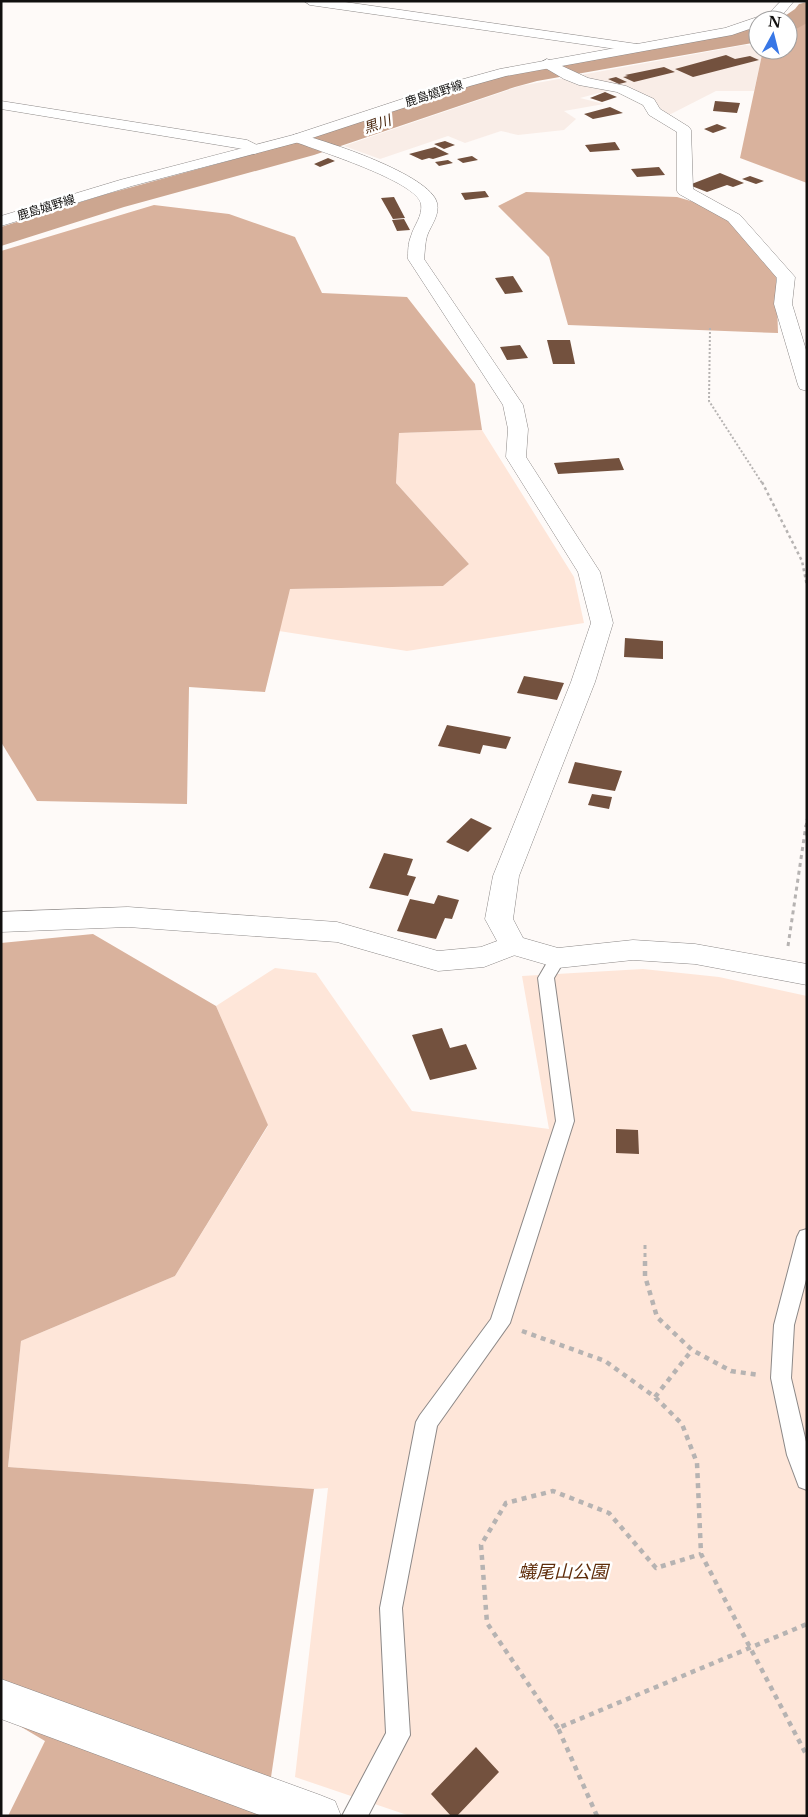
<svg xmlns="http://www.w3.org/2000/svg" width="808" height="1817" font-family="'Libre Baskerville','Noto Sans JP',serif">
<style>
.built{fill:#f9ede7}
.green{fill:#fee6d9}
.forest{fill:#d9b29d}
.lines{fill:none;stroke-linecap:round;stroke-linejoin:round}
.river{fill:#cca690;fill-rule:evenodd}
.building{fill:#73513e}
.service-casing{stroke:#8c8887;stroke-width:2}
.minor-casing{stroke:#8c8887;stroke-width:1}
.tertiary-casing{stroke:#8c8887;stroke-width:1}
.primary-casing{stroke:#8c8887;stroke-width:1}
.path-far3{stroke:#b6b3b2;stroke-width:2;stroke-dasharray:2 2;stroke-linecap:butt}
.path-far2{stroke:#b6b3b2;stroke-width:2.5;stroke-dasharray:3 3;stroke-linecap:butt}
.path-far1{stroke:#b6b3b2;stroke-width:3;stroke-dasharray:4 4;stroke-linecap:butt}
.path{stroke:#b6b3b2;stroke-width:4.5;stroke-dasharray:5 5;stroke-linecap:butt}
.service{fill:#fff;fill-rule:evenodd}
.minor{fill:#fff;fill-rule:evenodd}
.tertiary{fill:#fff;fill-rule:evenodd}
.primary{fill:#fff;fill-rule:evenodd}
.labels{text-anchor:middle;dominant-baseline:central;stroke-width:5;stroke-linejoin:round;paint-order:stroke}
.far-street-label{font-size:12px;fill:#11100f;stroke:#fff}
.far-water-label{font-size:14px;font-style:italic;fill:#441f05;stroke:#fff}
.near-park-label{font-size:18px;font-style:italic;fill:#5f2d0b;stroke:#fff}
</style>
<rect width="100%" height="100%" fill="#fefaf8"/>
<path class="built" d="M745 45 758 46V50H763L754 91H716L667 116 656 103 622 87 580 98 604 104 564 111 576 119 564 130 518 135 501 131 465 143 448 136 380 159 344 146 520 86Z"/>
<path class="green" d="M482 430 574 577 584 623 407 651 279 631 289 589 443 586 469 564 396 483 399 433Z
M275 968 316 973 412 1111 549 1129 522 976 643 969 719 977 807 996V1816H410L295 1777 328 1488 314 1489 8 1467 21 1341 175 1276 268 1126 216 1006Z"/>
<path class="forest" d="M807 16V183L740 158 763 50H788V29Z
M526 192 677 197 701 204 728 220 776 274 778 333 568 325 549 257 498 206Z
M154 205 229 214 295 237 322 293 407 297 475 384 482 430 399 433 396 483 469 564 443 586 290 589 265 692 189 687 187 804 37 801 1 742V251Z
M93 934 216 1006 268 1125 175 1276 21 1341 8 1467 314 1489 267 1804 285 1816H8L45 1741 1 1715V943Z"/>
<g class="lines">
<path class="river" d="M807 2V23L796 29 788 31V20H779L795 9 799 4Z
M758 28V42L537 81 515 87 314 155 124 207 1 246V227L103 195 294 143 497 76 535 66Z"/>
</g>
<path class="building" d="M726 55 735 59 750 56 759 60 693 77 675 69Z
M664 67 675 72 634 82 623 77 628 76 625 75Z
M616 77 627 82 619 84 608 79Z
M605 92 617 97 602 102 590 98Z
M715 101 740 103 737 113 713 111Z
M610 107 623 113 593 119 584 114Z
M717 124 727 128 713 133 704 129Z
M445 141 455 145 444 149 434 144Z
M615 142 620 150 590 152 585 145Z
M435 147 449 154 433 159 429 158 422 160 409 154Z
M472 156 478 160 463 163 457 159Z
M328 158 335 161 320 167 314 164Z
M448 160 453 163 439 166 435 162Z
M659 167 665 175 637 177 631 169Z
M720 173 744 183 733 187 727 185 707 192 689 185Z
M750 176 764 181 756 184 742 179Z
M485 191 489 197 465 200 461 193Z
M394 197 405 218 393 219 381 198Z
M404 219 410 230 397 231 392 220Z
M513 276 523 292 505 294 495 278Z
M547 340H570L575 364H553Z
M520 345 528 358 507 360 500 347Z
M619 458 624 470 558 474 554 463Z
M625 638 663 641V659L624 657Z
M524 676 564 683 557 700 517 693Z
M447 725 511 737 506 749 483 745 480 754 438 746Z
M575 762 622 771 615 791 568 783Z
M592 794 612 797 609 809 588 805Z
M471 818 492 828 468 852 446 842Z
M384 853 413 859 407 875 416 877 408 896 369 888Z
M438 895 459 900 452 919 445 918 436 939 397 931 410 899 434 904Z
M442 1028 450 1048 466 1044 477 1069 430 1080 412 1035Z
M616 1129 638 1130 639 1154 616 1153Z
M476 1747 499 1772 457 1816H451L431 1794Z"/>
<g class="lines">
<defs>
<path id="service" d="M558 952 564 954 566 958 554 978 574 1121 510 1323 437 1426 402 1608 410 1735 368 1816H342L386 1733 380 1608 416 1422 420 1415 491 1319 556 1121 538 978 552 954Z
M807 1229V1276L794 1325 791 1378 807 1446V1490L799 1487 787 1455 771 1378 774 1325 797 1237 800 1231Z"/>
<path id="minor" d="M304 1H338L637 44 644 48 637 52 310 5Z
M547 59 588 78 626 86 654 99 660 109 689 127 691 130 693 189 740 215 795 277 792 304 807 353V391L800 389 798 385 774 304 777 278 728 221 679 194 677 191V132L649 115 643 105 617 92 579 85 564 79 542 66 540 63Z
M1 101 247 140 259 146 262 149 259 152 254 154 243 149 1 109Z
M128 907 337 922 438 951 481 947 513 935 523 938 527 945 523 952 484 967 438 971 337 942 128 927 1 932V912Z
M1 1679 320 1795 335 1801 341 1816H262L1 1719Z"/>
<path id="tertiary" d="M298 134C325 140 431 175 437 203 440 215 431 225 427 236 425 243 425 251 424 259L523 405 528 429 526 457 600 572 613 623 595 682 519 876 513 919 523 938 558 948 633 940 695 944 807 964V985L695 964 633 960 558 968 503 952 485 919 493 876 571 682 591 623 578 572 506 457 508 429 503 405 408 259C408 252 408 243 411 236 414 225 423 216 421 204 417 181 315 150 293 141L291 138 293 135Z"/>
<path id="primary" d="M781 1H794L779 19 758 20V26L732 35 506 76 470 86 303 141 132 186 1 226V216L120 180 293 135 460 80 500 69 725 28 769 13Z"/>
</defs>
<use href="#service" class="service-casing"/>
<use href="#minor" class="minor-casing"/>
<use href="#tertiary" class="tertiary-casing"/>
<use href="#primary" class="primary-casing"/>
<path class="path-far3" d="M710 328 709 401 762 483"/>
<path class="path-far2" d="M762 482 802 561 807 586
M806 826 807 819"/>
<path class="path-far1" d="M788 946 806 825
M645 1245V1263"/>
<path class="path" d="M645 1261V1276L657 1317 692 1350 731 1371 759 1375
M522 1331 605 1361 655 1397 682 1424 697 1463 701 1554 807 1756
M655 1397 692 1350
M558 1728 487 1623 481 1545 506 1503 553 1491 609 1513 656 1568 701 1554
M597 1816 558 1728 807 1624"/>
<use href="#service" class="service"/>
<use href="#minor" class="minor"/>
<use href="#tertiary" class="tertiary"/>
<use href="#primary" class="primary"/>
</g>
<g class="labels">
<g class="far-street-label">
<text transform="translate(434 93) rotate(-18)">鹿島嬉野線</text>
<text transform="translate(46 207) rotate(-17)">鹿島嬉野線</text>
</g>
<g class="far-water-label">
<text transform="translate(377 124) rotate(-19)">黒川</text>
</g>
<g class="near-park-label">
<text x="563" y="1572">蟻尾山公園</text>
</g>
</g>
<rect width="808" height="1817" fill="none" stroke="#11100f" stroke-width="5"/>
<g transform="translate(773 35) rotate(7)"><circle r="24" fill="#ffffff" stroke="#a09f9f"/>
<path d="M0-4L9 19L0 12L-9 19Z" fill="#3877e6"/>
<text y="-8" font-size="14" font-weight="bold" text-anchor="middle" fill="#11100f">N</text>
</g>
</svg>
